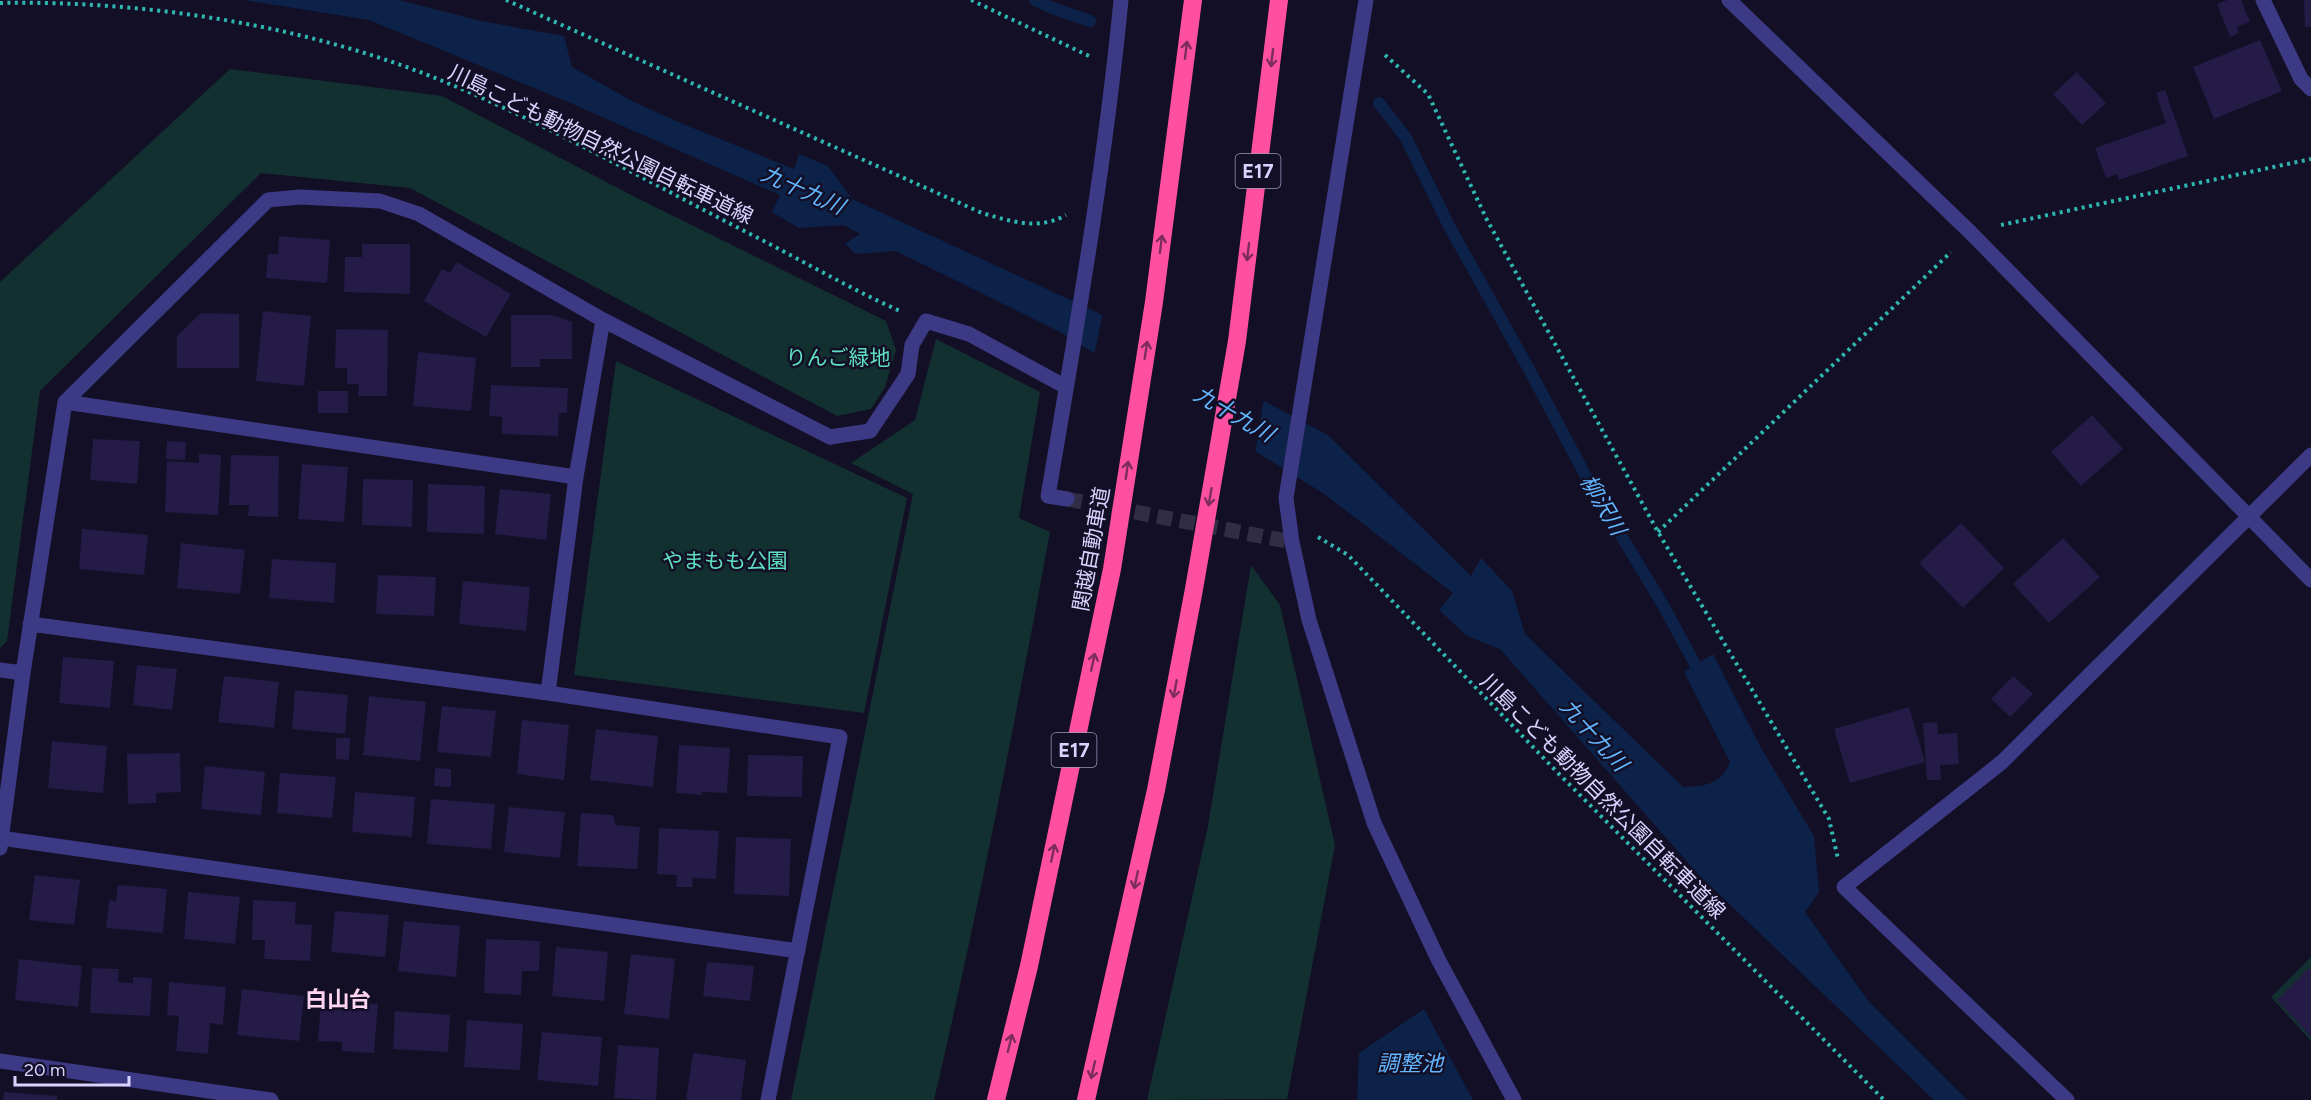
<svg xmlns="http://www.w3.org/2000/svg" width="2311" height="1100" font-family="Figtree,'Noto Sans JP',sans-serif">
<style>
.green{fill:#12302f}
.water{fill:#0c2248}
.pier{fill:#130f26}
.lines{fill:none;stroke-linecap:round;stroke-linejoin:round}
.stream{stroke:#0c2248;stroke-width:12}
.building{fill:#241b47}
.street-tunnel{stroke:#312d47;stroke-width:15;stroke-dasharray:15 8;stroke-linecap:butt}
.path{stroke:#2fb8b0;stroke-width:4;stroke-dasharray:3 4.5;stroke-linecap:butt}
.lane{stroke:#3d3a85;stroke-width:15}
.street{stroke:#3d3a85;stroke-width:15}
.highway{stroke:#ff4fa3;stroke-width:18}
.oneway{stroke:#7d2c5e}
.labels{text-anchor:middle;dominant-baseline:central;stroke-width:5;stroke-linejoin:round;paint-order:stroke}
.shield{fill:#130f26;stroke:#9e99be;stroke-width:1.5}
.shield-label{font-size:20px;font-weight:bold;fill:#d9d4ff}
.street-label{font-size:21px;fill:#d9d4ff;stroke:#130f26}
.park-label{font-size:21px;fill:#5fe0c0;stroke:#130f26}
.water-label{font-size:22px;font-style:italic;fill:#62b6ff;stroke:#130f26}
.neighbourhood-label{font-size:22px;font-weight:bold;fill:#ffd6f0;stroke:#130f26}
</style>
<rect width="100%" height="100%" fill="#130f26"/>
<path class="green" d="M230 69 442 96 635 197 886 321 896 350 885 387 871 409 837 416 410 188 261 173 40 391 7 641 0 648V282Z
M936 339 1040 392 1019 518 1050 532C1015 722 978 912 934 1100H791L913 494 851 463 915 420Z
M616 361 907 498 864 713 574 675Z
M1251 565 1280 605 1335 845 1287 1099 1147 1100 1208 826Z
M2311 957V1041L2271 997Z"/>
<path class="water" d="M244 0H399L481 21 564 36 572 67 632 101 683 124 794 169 799 154 828 166 852 199 1092 310 1328 435 1471 576 1481 558 1512 591 1525 634 1683 787C1705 786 1721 785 1730 762L1684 672 1713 654 1761 748 1814 836 1819 892 1805 912 1869 1002 1967 1100H1934L1697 873 1500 649 1467 636 1439 610 1453 593 1323 493 1060 332 896 251 856 254 845 244 860 234 844 225 799 228 772 212 780 195 568 102 369 20Z
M1424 1009 1473 1100H1357L1359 1053Z"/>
<path class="pier" d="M1103 312 1264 398 1255 455 1094 356Z"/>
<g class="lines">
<path class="stream" d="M1035 0 1052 8 1090 21
M1379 103 1406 138 1449 226 1530 371 1590 484 1663 605 1703 679"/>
</g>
<path class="building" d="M2227 0H2241L2250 22 2237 27 2239 33 2230 37 2217 4Z
M2304 0H2311V27H2305Z
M2260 40 2282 91 2214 119 2193 67Z
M2077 72 2106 103 2082 125 2053 94Z
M2165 90 2188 156 2119 180 2117 174 2106 178 2095 148 2166 123 2156 93Z
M279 236 330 240 327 283 266 278 268 254H278Z
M362 244H410V294L344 292 345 257H362Z
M457 262 511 294 486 337 424 301 442 269 450 273Z
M263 311 311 316 304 386 256 381Z
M201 313 239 314V368H177V336Z
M511 315H552L572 322V359H540V367H511Z
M336 329 388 330 387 396H358L359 384H347V368H335Z
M418 352 476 358 471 411 413 406Z
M491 385 568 388 567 413H559L558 436 502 434V417L489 416Z
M318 391H348V413H318Z
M2092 415 2123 449 2081 486 2051 452Z
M93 439 140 441 137 484 90 480Z
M167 441 186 442 185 460 166 459Z
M199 454 221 455 218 515 165 512 167 461 199 463Z
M231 455 279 456 278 517 248 516 249 505H229Z
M302 464 348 467 344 522 298 519Z
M363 479 413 480 412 527 362 525Z
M428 484 485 486 484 534 427 532Z
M500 489 551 494 546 540 495 534Z
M1961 523 2004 568 1963 608 1919 563Z
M82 529 148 535 144 575 79 569Z
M2063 538 2100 577 2049 623 2013 584Z
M181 543 245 550 240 594 177 588Z
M272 559 336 563 334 603 269 598Z
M378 575 436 577 434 616 376 614Z
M463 581 530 587 526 631 459 624Z
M63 657 114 661 110 708 59 703Z
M137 665 177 669 172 710 133 705Z
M224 676 279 682 274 728 218 722Z
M2013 676 2033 694 2010 717 1991 699Z
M295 690 348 695 345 734 292 729Z
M369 696 426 702 420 761 363 755Z
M442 706 496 711 491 757 437 752Z
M1909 707 1925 762 1850 783 1834 729Z
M522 720 569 725 564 780 517 774Z
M1937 722 1938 734 1957 733 1959 764 1940 765 1941 780H1927L1923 723Z
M596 729 658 736 653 787 590 780Z
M336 738H350L349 760 336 759Z
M52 741 107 746 103 793 48 788Z
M679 745 730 748 727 793 702 792V795L676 793Z
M180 753 181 792 156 793V803L128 804 127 754Z
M748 755 803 756 802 797 747 796Z
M205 766 265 772 261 815 201 809Z
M435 768 451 769V787L434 786Z
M280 773 336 777 332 818 277 813Z
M355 792 415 797 412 837 352 832Z
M431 799 495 804 491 849 427 844Z
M509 807 565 812 560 858 504 852Z
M581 813 613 815 616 825 640 827 637 869 577 866Z
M659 828 719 831 716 879 693 878 692 887H676L677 875 657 874Z
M736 837 791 839 789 896 734 894Z
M35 875 80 880 74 925 29 920Z
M118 885 167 889 163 933 106 928 109 900 116 901Z
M188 892 240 897 235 944 184 939Z
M253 900 296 902 295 924 312 925 310 961 264 959 265 940H252Z
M335 911 389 915 385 957 331 952Z
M404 921 460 926 456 977 398 971Z
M486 939 540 941 539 971H522L521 995 484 993Z
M556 947 608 952 604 1001 552 996Z
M631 954 675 959 669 1019 624 1014Z
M19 959 82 966 78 1007 15 1000Z
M707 962 754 966 750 1001 703 996Z
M92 968 119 969 118 982 133 983V977L152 978 150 1016 90 1013Z
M2309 968 2311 970V1037L2277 1000Z
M169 982 226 987 223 1025 210 1023 208 1054 176 1051 179 1016 167 1015Z
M242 989 304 996 299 1041 237 1035Z
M321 1001 378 1004 374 1053 342 1051V1042L318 1041Z
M395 1011 450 1015 448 1052 393 1049Z
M467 1020 523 1024 520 1070 464 1067Z
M542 1032 602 1037 598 1086 537 1080Z
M618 1045 659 1048 656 1100 614 1098Z
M693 1053 746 1060 741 1100H686Z
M4 1092 57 1096V1100H3Z"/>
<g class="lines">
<path class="street-tunnel" d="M1067 499 1292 542"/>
<path class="path" d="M506 0 982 213C1010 221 1038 231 1066 215
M971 0 1089 56
M0 3C146 0 311 26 445 82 554 127 657 187 762 240 808 264 853 290 900 311
M1385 55 1428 94 1486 218 1658 532 1829 819 1838 859
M2001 225 2311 159
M1658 532 1951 252
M1318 537 1348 555 1559 774 1884 1100"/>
<path class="lane" d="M830 437 870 431 908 374 912 345 926 321 969 334 1066 387"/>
<path class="street" d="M1366 0 1286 498 1292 542 1309 620 1374 823 1438 959 1514 1100
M1729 0 1971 233 2311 580
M2263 0 2301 79 2311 89
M65 402 576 477
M1067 499 1048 496C1076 331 1105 166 1121 0
M30 624 548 693 840 737 768 1100
M0 670 23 673
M548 693 576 477 603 320
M0 838 798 951
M0 848 23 673 65 402 268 200 300 197 380 201 419 214 603 320 830 437
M0 1061 271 1100
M2067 1100 1844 887 2002 762 2311 455"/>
<path class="highway" d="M996 1100 1029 966 1112 569 1154 302 1193 0
M1086 1100 1156 790 1194 589 1237 341 1279 0"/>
</g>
<defs><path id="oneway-shaft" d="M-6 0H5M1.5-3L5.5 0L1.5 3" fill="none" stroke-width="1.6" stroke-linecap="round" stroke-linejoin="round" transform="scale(1.5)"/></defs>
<g class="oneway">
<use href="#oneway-shaft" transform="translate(1186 50) rotate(-83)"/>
<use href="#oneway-shaft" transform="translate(1272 58) rotate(97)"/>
<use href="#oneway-shaft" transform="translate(1161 244) rotate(-83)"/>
<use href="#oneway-shaft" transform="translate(1248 252) rotate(97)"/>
<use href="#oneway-shaft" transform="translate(1146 350) rotate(-81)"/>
<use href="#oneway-shaft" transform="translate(1127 470) rotate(-82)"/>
<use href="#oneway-shaft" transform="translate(1210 497) rotate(100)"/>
<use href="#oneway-shaft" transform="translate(1093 662) rotate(-78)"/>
<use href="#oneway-shaft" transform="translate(1175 689) rotate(101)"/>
<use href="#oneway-shaft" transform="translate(1053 853) rotate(-78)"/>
<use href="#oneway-shaft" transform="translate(1136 880) rotate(102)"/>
<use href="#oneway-shaft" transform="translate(1010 1043) rotate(-76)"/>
<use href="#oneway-shaft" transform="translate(1093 1070) rotate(103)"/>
</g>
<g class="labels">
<g class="shield">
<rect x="1235.5" y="154" width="45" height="34" rx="4.5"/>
<rect x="1051.5" y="733" width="45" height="34" rx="4.5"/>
</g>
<g class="shield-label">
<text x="1258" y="171">E17</text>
<text x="1074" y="750">E17</text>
</g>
<g class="street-label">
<text transform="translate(601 144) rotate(26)">川島こども動物自然公園自転車道線</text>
<text transform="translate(1091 549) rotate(-80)">関越自動車道</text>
<text transform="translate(1603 796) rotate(45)">川島こども動物自然公園自転車道線</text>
</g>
<g class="park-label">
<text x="838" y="357">りんご緑地</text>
<text x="725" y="560">やまもも公園</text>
</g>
<g class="water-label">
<text transform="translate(803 190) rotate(24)">九十九川</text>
<text transform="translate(1234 414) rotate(30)">九十九川</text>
<text transform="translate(1603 505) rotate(59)">柳沢川</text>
<text transform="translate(1594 735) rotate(48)">九十九川</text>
<text x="1410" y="1063">調整池</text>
</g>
<g class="neighbourhood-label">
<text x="338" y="999">白山台</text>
</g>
</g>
<path d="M15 1076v9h114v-9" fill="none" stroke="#d9d4ff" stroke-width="3"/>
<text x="24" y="1076" font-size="18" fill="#d9d4ff" stroke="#130f26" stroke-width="4.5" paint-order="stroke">20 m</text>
</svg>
